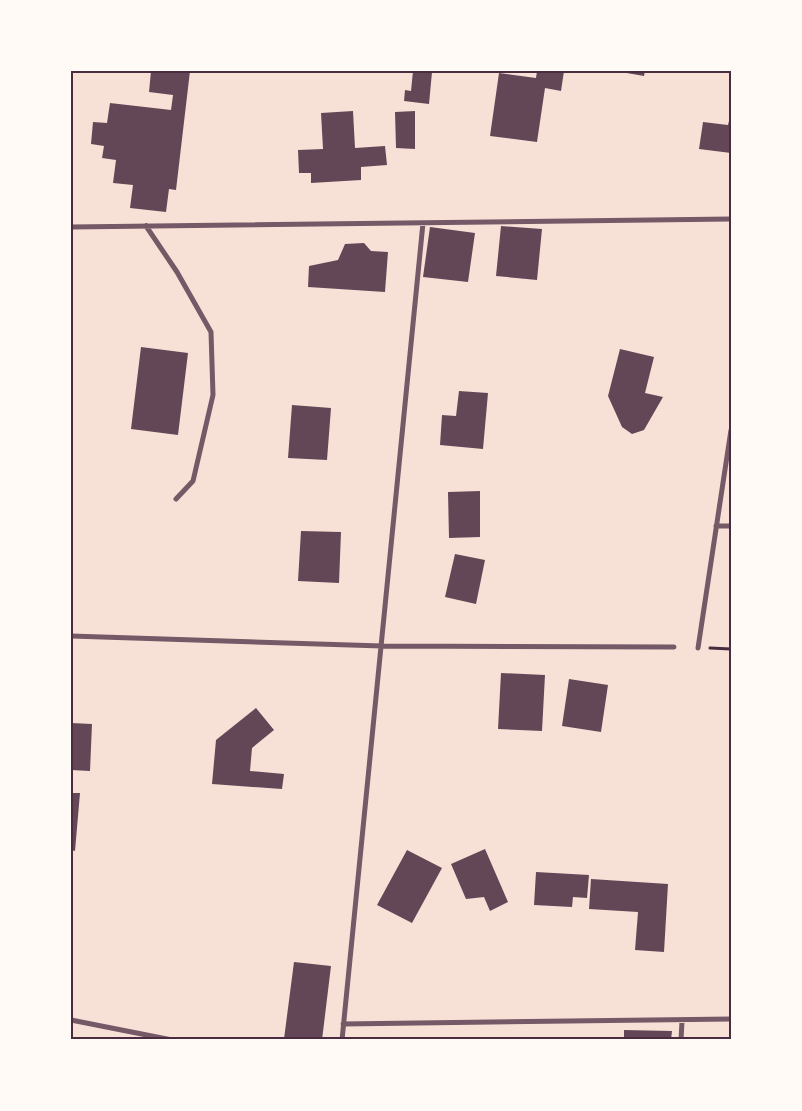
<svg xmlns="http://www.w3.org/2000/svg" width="802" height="1111" font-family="Poppins,sans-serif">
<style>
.building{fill:#644757}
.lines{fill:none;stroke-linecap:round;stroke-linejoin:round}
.path{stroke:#4a2c40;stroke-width:3}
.minor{stroke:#755966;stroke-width:5}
.neatline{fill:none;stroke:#4a2c40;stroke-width:2}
</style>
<rect width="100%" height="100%" fill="#f7e1d7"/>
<path class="building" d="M151 71H190L176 190 169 189 166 212 130 208 133 185 113 183 116 160 102 158 104 146 91 144 93 122 107 123 110 103 171 110 173 95 149 92Z
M413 71 432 72 429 104 404 101 405 90 411 91Z
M537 71H564L561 91 545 88 537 142 490 136 499 73 536 78Z
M615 71H645L644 76Z
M353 111 355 148 385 146 387 165 361 167V180L311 183V173H299L298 150 323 149 321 113Z
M415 111V149L396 148 395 112Z
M730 117 731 153 699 149 703 122 728 125Z
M501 226 542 229 537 280 496 276Z
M430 227 475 233 468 282 423 277Z
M364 243 371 251 388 252 385 292 308 287 309 266 338 260 345 244Z
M141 347 188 353 178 435 131 429Z
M620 349 654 357 645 393 663 397 644 430 632 434 622 427 608 396Z
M459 391 488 393 483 449 440 445 442 415 456 416Z
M292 405 331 408 327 460 288 458Z
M480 491V537L449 538 448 492Z
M301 531 341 532 339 583 298 581Z
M455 554 485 560 476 604 445 597Z
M501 673 545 675 542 731 498 729Z
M569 679 608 685 601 732 562 726Z
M256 708 274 730 252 748 250 771 284 774 282 789 212 784 216 740Z
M71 723 92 724 90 771 71 770Z
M71 793H80L75 851 71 850Z
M485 849 508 902 490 911 484 897 466 899 451 864Z
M407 850 442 868 412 923 377 905Z
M536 872 589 875 587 898 573 897 572 907 534 905Z
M591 879 668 884 664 952 635 950 638 912 589 909Z
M294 962 331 966 322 1040 284 1039Z
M624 1030 672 1031 671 1040H624Z"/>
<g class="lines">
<path class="path" d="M710 648 731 649"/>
<path class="minor" d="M146 226 177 272 211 332 213 395 193 481 176 499
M71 227 731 219
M716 526H731
M71 636 382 646 674 647
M698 648 731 430
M71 1020 172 1040
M343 1024 731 1019
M342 1040 423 223
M681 1040 682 1021"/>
</g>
<rect width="802" height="1111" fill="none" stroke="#fffaf5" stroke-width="145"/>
<rect x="72" y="72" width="658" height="966" class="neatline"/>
</svg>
